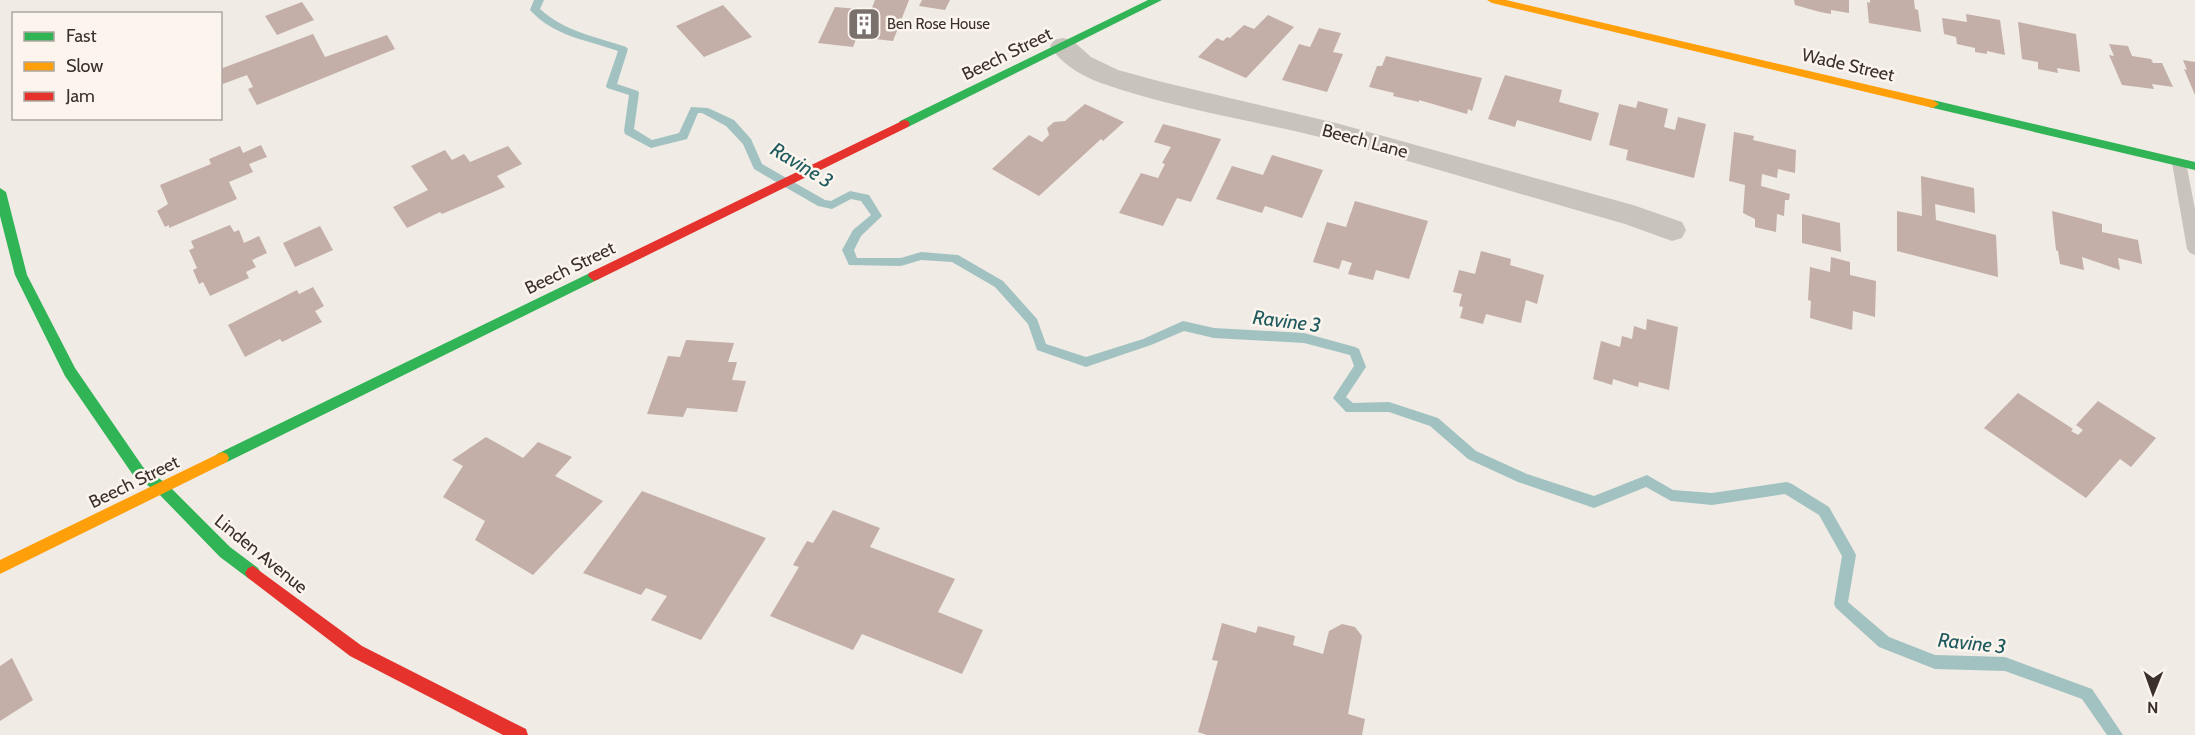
<svg xmlns="http://www.w3.org/2000/svg" width="2195" height="735" font-family="Cabin,sans-serif">
<style>
.lines{fill:none;stroke-linecap:round;stroke-linejoin:round}
.stream{fill:#a1c2c1;fill-rule:evenodd}
.building{fill:#c3afa7}
.lane{fill:#c9c3be;fill-rule:evenodd}
.street{fill:#c9c3be;fill-rule:evenodd}
.fast{fill:#30b455;fill-rule:evenodd}
.slow{fill:#ff9f0a;fill-rule:evenodd}
.jam{fill:#e5322d;fill-rule:evenodd}
.labels{text-anchor:middle;dominant-baseline:central;stroke-width:5;stroke-linejoin:round;paint-order:stroke}
.far-poi-label{font-size:15px;fill:#3b302b;stroke:#fbf5ee;text-anchor:start}
.street-label{font-size:18px;fill:#3b302b;stroke:#fbf5ee}
.water-label{font-size:20px;font-style:italic;fill:#1f5a5e;stroke:#fbf5ee}
</style>
<rect width="100%" height="100%" fill="#f0ebe5"/>
<g class="lines">
<path class="stream" d="M534 0H544L540 9C565 32 595 36 626 47L628 49 617 84 638 91 639 93 634 129 652 140 679 133 691 107 708 108 734 120 751 139 762 164 825 200 831 201 850 191 869 195 882 216 861 236 854 250 857 258H901L921 252 958 255 1003 281 1037 319 1046 344 1086 357 1143 339 1183 321 1214 328 1304 333 1355 347 1359 349 1366 367 1346 397 1353 403 1389 402 1438 418 1476 451 1527 474 1594 496 1647 475 1673 490 1712 493 1787 482 1792 484 1829 507 1854 551 1856 555 1848 602 1889 637 1935 655 2005 657 2092 689 2123 735H2107L2082 699 2005 671 1935 669 1879 647 1836 608 1834 604 1842 556 1819 515 1785 494 1712 505 1671 501 1646 487 1594 508 1518 482 1468 459 1430 426 1389 412H1346L1333 398 1354 366 1350 355 1304 343 1214 338 1184 331 1151 345 1086 367 1037 350 1028 324 995 287 952 262 921 260 901 266 849 265 842 250 853 230 871 215 861 201 851 199 832 209 818 206 754 169 743 144 726 126 702 113H698L687 139 651 148 625 134 624 131 629 95 607 88 606 86 618 51C587 40 553 36 530 10Z"/>
</g>
<path class="building" d="M875 0H909L893 41 857 37 853 47 818 43 835 7 871 10Z
M922 0H950L945 10 919 6Z
M1794 0H1849V13L1831 10V14L1820 12 1795 5Z
M1870 0H1914L1915 9 1918 10 1921 32 1869 23 1867 2 1870 3Z
M302 2 314 20 277 35 265 16Z
M723 5 752 37 704 57 676 26Z
M1966 14 2000 20 2005 55 1987 51V54L1975 52V48L1957 44 1956 37 1944 34 1942 18 1967 22Z
M1268 15 1294 27 1246 78 1198 57 1217 38 1223 41 1227 37 1230 38 1244 25 1254 29Z
M2018 22 2076 34 2080 72 2057 68 2058 73 2038 69V62L2022 59Z
M1319 28 1341 33 1333 52 1343 54 1327 92 1282 80 1299 44 1310 47Z
M313 34 325 57 387 35 395 49 257 105 248 89 253 87 247 75 220 85V69Z
M2109 44 2128 46 2132 56 2151 59 2153 63H2162L2173 87 2152 84 2154 89 2122 85 2109 55 2114 56Z
M1386 56 1482 78 1472 111 1468 109 1467 114 1419 100V102L1393 96 1394 93 1369 87 1377 66H1382Z
M2183 60 2195 62V95L2184 69 2187 70Z
M1505 75 1562 90 1559 102 1599 113 1591 141 1517 120 1515 127 1488 119Z
M1638 101 1668 109 1664 127 1675 130 1678 117 1706 124 1694 178 1626 160 1628 150 1609 145 1619 104 1636 108Z
M1085 104 1124 122 1103 141 1101 139 1039 196 992 169 1029 135 1042 142 1049 135 1047 128 1054 122 1065 121Z
M1163 124 1221 139 1191 202 1177 198 1163 226 1119 213 1141 173 1158 178 1165 164 1162 163 1171 147 1154 142Z
M1734 132 1754 136 1753 140 1796 150 1795 173 1778 169 1777 178 1762 174 1761 186 1790 194 1789 200H1785L1784 216 1777 214 1776 232 1755 227V219L1743 213 1745 185 1729 181Z
M261 145 267 157 249 164 253 172 229 182 237 199 169 228V225L165 227 157 211 168 204 160 185 211 164 209 159 240 146 243 153Z
M508 146 522 164 497 176 505 187 442 214 440 212 407 228 393 207 428 190 411 166 445 150 452 160 464 154 470 162Z
M1272 155 1323 170 1302 218 1265 206 1262 213 1216 199 1232 166 1263 175Z
M1921 176 1974 188 1975 213 1935 204 1936 220 1996 235 1998 277 1897 251V211L1922 216Z
M1355 201 1428 221 1409 279 1376 270 1373 280 1348 274 1352 263 1342 260 1339 269 1313 262 1327 222 1346 227Z
M2052 211 2102 224V232L2138 240 2142 264 2118 258 2120 270 2082 257 2084 270 2060 264 2058 251 2056 250Z
M1802 214 1840 223 1841 252 1802 243Z
M230 225 234 232 239 230 244 243 259 236 267 253 252 260 256 267 246 272 249 278 210 296 203 282 199 284 193 270 197 268 189 250 194 248 191 241Z
M320 226 333 250 295 267 283 243Z
M1481 251 1511 259 1510 265 1544 275 1537 304 1526 300 1521 323 1486 314 1483 324 1460 318 1463 307 1459 306 1462 294 1453 292 1459 270 1475 274Z
M1831 257 1850 262V275L1876 281 1875 317 1853 311 1852 330 1810 318 1811 301 1808 300 1810 267 1830 272Z
M313 287 324 306 315 311 322 322 282 342 280 339 245 357 228 325 297 290 299 294Z
M1647 319 1678 327 1669 390 1639 382 1638 387 1613 379 1612 385 1593 379 1601 341 1620 347 1622 336 1632 339 1634 326 1646 330Z
M686 340 734 343 728 362H737L732 380 746 381 737 412 687 408 683 417 647 414 668 356 680 357Z
M2018 393 2073 429 2071 431 2078 435 2083 430 2076 425 2098 401 2156 438 2131 467 2120 459 2086 498 1984 428Z
M486 437 523 458 538 442 572 457 555 476 603 501 533 575 475 540 485 521 443 497 463 466 452 460Z
M642 491 766 538 701 640 651 620 667 596 646 588 641 595 583 573Z
M833 510 880 528 870 547 955 579 938 612 983 630 962 674 862 634 853 650 770 616 799 567 793 565 807 541 813 543Z
M1222 623 1256 633 1258 626 1295 636 1293 645 1323 654 1329 631 1342 624 1355 627 1362 636 1348 714 1365 719 1362 735H1207L1198 732 1218 661 1212 660Z
M12 658 33 700 0 721V666Z"/>
<g class="lines">
<path class="lane" d="M2179 158 2186 163 2195 209V255L2190 253 2187 249 2172 163Z"/>
<path class="street" d="M1063 38 1072 40 1091 57 1118 70 1162 82 1336 123 1633 205 1682 222 1686 230 1682 238 1672 241 1625 224C1529 197 1433 167 1336 141 1258 121 1177 110 1101 83 1082 76 1061 64 1050 46L1054 40Z"/>
<path class="fast" d="M1148 0H1162L908 127H900L898 124 900 121Z
M1933 100 2195 162V170L1929 107 1927 104Z
M0 188 6 192 27 275 75 368 143 467 167 484 230 547 258 568 261 573 258 578 253 580 248 578 220 557 157 492 133 475 65 376 15 275 0 216Z
M594 271 599 273 600 276 599 279 227 462 222 464 217 462 215 458 217 454Z"/>
<path class="slow" d="M1487 0H1506L1933 100 1939 104 1933 108 1492 3Z
M222 452 227 454 229 458 227 462 0 574V560Z"/>
<path class="jam" d="M904 120 908 121 910 124 908 127 599 279 594 281 588 276 589 273Z
M253 566 362 646 526 729 528 735H503L350 656 248 578 245 573 248 568Z"/>
</g>
<defs>
<symbol id="building-square" viewBox="-11 -11 22 22"><rect x="-9" y="-9" width="18" height="18" rx="4" fill="#7a716c" stroke="#fbf5ee"/><path d="M-4-6H4V6H1V3H-1V6H-4ZM-2.5-4.3h1.7v1.8h-1.7ZM.8-4.3h1.7v1.8H.8ZM-2.5-1h1.7V.8h-1.7ZM.8-1h1.7V.8H.8Z" fill="#fff"/></symbol>
</defs>
<g fill-rule="evenodd">
<use href="#building-square" x="845" y="5" width="38" height="38"/>
</g>
<g class="labels">
<g class="far-poi-label">
<text x="887" y="24">Ben Rose House</text>
</g>
<g class="street-label">
<text transform="translate(1007 54) rotate(-26)">Beech Street</text>
<text transform="translate(1848 65) rotate(13)">Wade Street</text>
<text transform="translate(1365 141) rotate(15)">Beech Lane</text>
<text transform="translate(570 268) rotate(-26)">Beech Street</text>
<text transform="translate(134 482) rotate(-26)">Beech Street</text>
<text transform="translate(261 554) rotate(39)">Linden Avenue</text>
</g>
<g class="water-label">
<text transform="translate(802 165) rotate(31)">Ravine 3</text>
<text transform="translate(1287 321) rotate(7)">Ravine 3</text>
<text transform="translate(1972 643) rotate(6)">Ravine 3</text>
</g>
</g>
<rect x="12" y="12" width="210" height="108" fill="#fbf5ee" stroke="#aea6a0" stroke-width="1.5"/>
<rect x="24" y="32" width="30" height="9" fill="#30b455" stroke="#aea6a0" stroke-width="1.5"/>
<text x="66" y="42" font-size="18" fill="#3b302b">Fast</text>
<rect x="24" y="62" width="30" height="9" fill="#ff9f0a" stroke="#aea6a0" stroke-width="1.5"/>
<text x="66" y="72" font-size="18" fill="#3b302b">Slow</text>
<rect x="24" y="92" width="30" height="9" fill="#e5322d" stroke="#aea6a0" stroke-width="1.5"/>
<text x="66" y="102" font-size="18" fill="#3b302b">Jam</text>
<g transform="translate(2153 693) rotate(181)" stroke="#fbf5ee" stroke-width="4.5" paint-order="stroke">
<path d="M0-4.5L10 22L0 15L-10 22Z" fill="#3b302b"/>
<text y="-9" font-size="16" font-weight="bold" text-anchor="middle" fill="#3b302b">N</text>
</g>
</svg>
